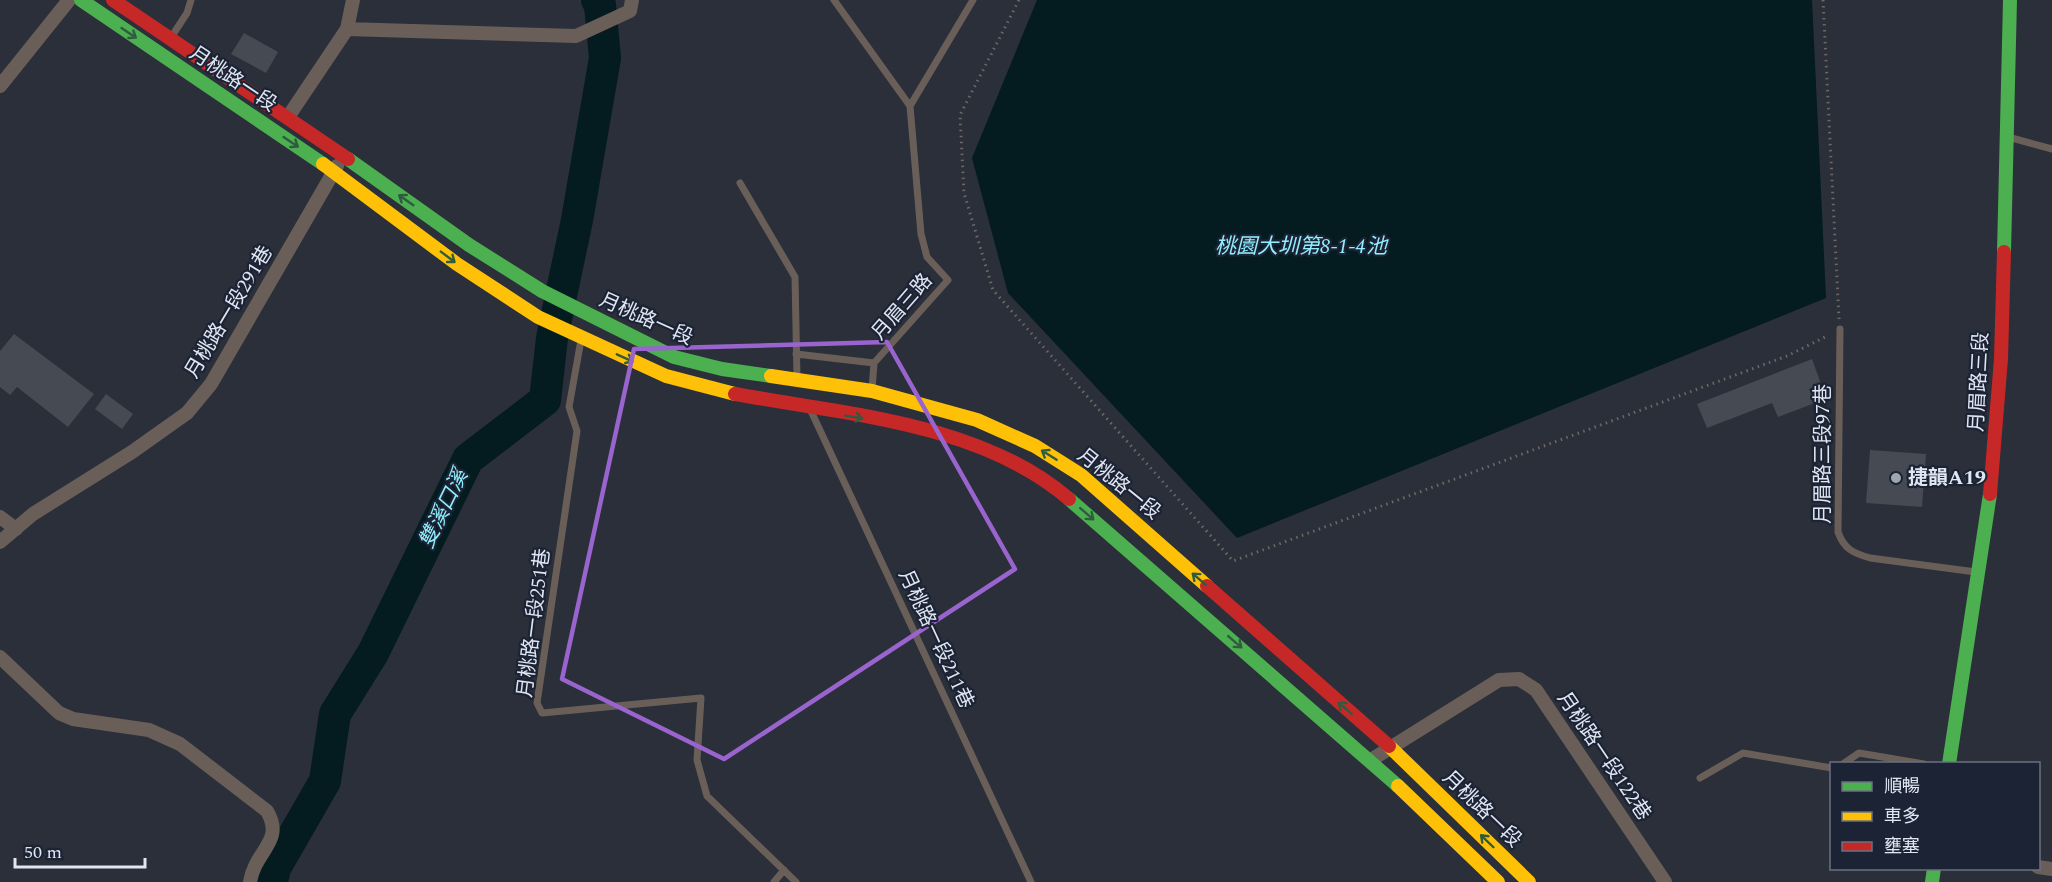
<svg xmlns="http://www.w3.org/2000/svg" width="2052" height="882" font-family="Spectral,'Noto Sans TC',serif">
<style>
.water{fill:#041b1f}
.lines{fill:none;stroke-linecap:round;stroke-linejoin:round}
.river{stroke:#041b1f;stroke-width:32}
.building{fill:#464a53}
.path{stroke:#6d6865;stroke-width:3;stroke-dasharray:1.5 4.5;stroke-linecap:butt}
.lane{stroke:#6a5f58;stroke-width:7}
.street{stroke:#6a5f58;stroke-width:14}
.fast{stroke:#4caf50;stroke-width:14}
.slow{stroke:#ffc107;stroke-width:14}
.jam{stroke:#c62828;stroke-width:14}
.oneway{stroke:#2f5b3f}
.marked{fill:none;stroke:#9964ce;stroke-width:4.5;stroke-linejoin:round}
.poi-dot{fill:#a0a6b1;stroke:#1b2334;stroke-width:2}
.labels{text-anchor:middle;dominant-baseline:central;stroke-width:4.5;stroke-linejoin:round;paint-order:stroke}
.street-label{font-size:20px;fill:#e0e6f2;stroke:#1b2334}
.poi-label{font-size:20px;font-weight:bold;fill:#e0e6f2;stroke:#1b2334;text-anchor:start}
.water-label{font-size:21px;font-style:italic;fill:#90eefd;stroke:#1b2334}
</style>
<rect width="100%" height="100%" fill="#2a2f39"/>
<path class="water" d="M1037 0H1812L1826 298 1237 538 1008 293 972 158Z"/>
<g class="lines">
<path class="river" d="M272 882 275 868 325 781 335 714 373 653 468 459 545 400 552 338 577 220 605 58 600 5 597 0"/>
</g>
<path class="building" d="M244 33 278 52 266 73 231 54Z
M14 334 94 394 68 427 17 387 10 395 0 387V351Z
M1812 359 1821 384 1809 389 1815 403 1778 417 1772 403 1707 428 1697 404Z
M106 394 133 414 122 429 95 409Z
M1870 450 1926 454 1922 507 1866 503Z"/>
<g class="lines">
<path class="path" d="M1019 0 960 115 964 193 993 290 1233 561 1787 356 1827 336
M1823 0 1839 319"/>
<path class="lane" d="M834 0 910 106 973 0
M172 36 187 13 191 0
M2008 137 2052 149
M740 183 795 277 797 378
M1840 329 1838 532C1844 549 1853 553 1870 558L1976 572
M581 340 569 407 577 431 537 703 542 713 701 698 697 760 707 796 796 882
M796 354 874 363
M872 390 874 363 948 280 927 257 921 234 910 106
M811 411 1031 882
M1843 764 1859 753 1924 764
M1700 778 1743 753 1832 768
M774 882 784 870"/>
<path class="street" d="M347 29 576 36 630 11 632 0
M0 86 69 0
M288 117 347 29 353 0
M0 517 16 529
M0 542 33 514 132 452 187 413 211 384 337 166
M0 657 59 713 73 719 149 730 180 744 267 811C285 842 255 850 250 882
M1371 760 1499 680 1519 679 1536 690 1665 882
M2038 867 2052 869"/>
<path class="fast" d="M81 0 323 164
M348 159 469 245 542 291 674 357 722 369 771 376
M2004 252 2010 0
M1069 499 1398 786
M1949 764 1990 494
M1932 882 1934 868"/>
<path class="slow" d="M323 164 457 264 538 317 666 376 735 394
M771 376 872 391 977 420 1035 446 1081 475 1207 586
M1389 746 1529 882
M1398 786 1498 882"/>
<path class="jam" d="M113 0 348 159
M735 394C845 414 981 423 1069 499
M1990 494 2001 359 2004 252
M1207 586 1389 746"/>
</g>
<defs><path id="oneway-shaft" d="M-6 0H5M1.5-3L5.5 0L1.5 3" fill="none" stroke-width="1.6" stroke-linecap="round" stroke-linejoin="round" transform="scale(1.5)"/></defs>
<g class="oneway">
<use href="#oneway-shaft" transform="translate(129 33) rotate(34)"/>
<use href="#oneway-shaft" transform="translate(291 142) rotate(34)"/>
<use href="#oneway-shaft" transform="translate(406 200) rotate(-145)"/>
<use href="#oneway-shaft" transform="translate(448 257) rotate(37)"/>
<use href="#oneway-shaft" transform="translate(625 358) rotate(24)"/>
<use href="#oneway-shaft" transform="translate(854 417) rotate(9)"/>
<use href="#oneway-shaft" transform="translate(1049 455) rotate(-148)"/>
<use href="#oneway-shaft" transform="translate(1087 514) rotate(41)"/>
<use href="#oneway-shaft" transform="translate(1199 579) rotate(-139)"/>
<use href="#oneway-shaft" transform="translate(1235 642) rotate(41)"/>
<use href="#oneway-shaft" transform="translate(1345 708) rotate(-139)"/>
<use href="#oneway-shaft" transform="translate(1487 841) rotate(-136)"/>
</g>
<path class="marked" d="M887 342 1015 569 724 759 562 679 634 349Z"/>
<circle class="poi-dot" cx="1896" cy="478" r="6"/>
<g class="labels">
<g class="street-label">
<text transform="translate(233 79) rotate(34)">月桃路一段</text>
<text transform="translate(902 307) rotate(-49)">月眉三路</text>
<text transform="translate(229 312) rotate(-59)">月桃路一段291巷</text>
<text transform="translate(646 319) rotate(24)">月桃路一段</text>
<text transform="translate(1979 382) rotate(-87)">月眉路三段</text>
<text transform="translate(1823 454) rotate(-90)">月眉路三段97巷</text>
<text transform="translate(1119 484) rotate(39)">月桃路一段</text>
<text transform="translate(534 623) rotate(-83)">月桃路一段251巷</text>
<text transform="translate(936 639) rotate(65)">月桃路一段211巷</text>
<text transform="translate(1604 756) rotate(56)">月桃路一段122巷</text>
<text transform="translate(1482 809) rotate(44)">月桃路一段</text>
</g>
<g class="poi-label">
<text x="1908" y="478">捷韻A19</text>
</g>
<g class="water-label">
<text x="1301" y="247">桃園大圳第8-1-4池</text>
<text transform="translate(444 509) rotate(-64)">雙溪口溪</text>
</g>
</g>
<rect x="1830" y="762" width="210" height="108" fill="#1b2334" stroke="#6a7180" stroke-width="1.5"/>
<rect x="1842" y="782" width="30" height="9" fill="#4caf50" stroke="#6a7180" stroke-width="1.5"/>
<text x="1884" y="792" font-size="18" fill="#e0e6f2">順暢</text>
<rect x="1842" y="812" width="30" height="9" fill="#ffc107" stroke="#6a7180" stroke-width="1.5"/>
<text x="1884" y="822" font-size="18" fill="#e0e6f2">車多</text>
<rect x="1842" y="842" width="30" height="9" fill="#c62828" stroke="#6a7180" stroke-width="1.5"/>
<text x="1884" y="852" font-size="18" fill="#e0e6f2">壅塞</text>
<path d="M15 858v9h130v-9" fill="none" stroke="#e0e6f2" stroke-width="3"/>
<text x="24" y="858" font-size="18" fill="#e0e6f2" stroke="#1b2334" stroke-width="4.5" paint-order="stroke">50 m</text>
</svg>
